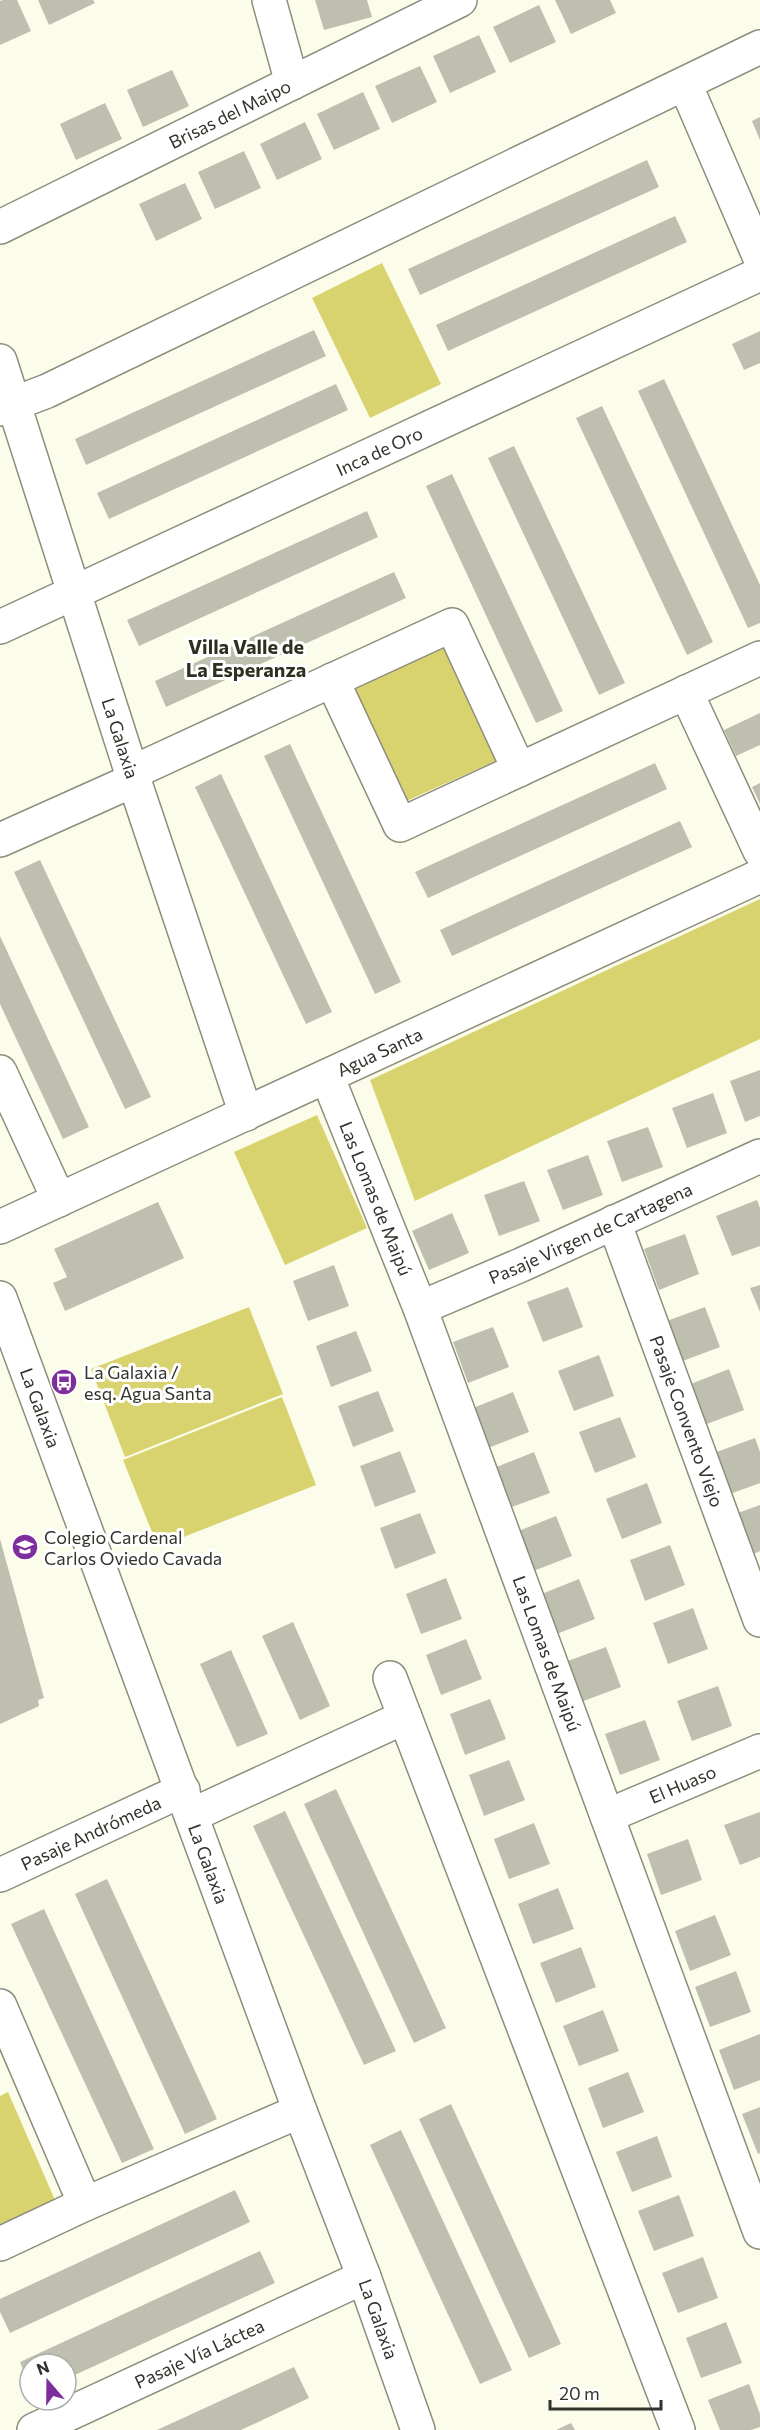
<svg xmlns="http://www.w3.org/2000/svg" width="760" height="2430" font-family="Commissioner,sans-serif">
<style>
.green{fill:#d8d36e}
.building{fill:#bfbfaf}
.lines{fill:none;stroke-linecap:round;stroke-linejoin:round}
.minor-casing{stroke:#8d8d7d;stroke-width:36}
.minor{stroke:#fff;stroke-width:33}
.labels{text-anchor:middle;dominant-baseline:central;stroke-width:6;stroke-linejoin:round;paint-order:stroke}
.street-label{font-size:18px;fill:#33332d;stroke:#fff}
.poi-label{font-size:18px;fill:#33332d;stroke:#fff;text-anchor:start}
.neighbourhood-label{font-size:20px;font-weight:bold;fill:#2e2e21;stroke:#fff}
</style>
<rect width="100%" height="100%" fill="#fcfceb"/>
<path class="green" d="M382 263 441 384 370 418 312 298Z
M446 645 500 759 402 803 349 688Z
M760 899V1039L415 1201 370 1080Z
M317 1115 367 1228 285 1265 234 1152Z
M249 1307 283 1394 125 1457 91 1369Z
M282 1397 316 1485 158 1547 123 1460Z
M8 2092 55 2200 0 2224V2096Z"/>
<path class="building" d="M3 0H17L31 31 0 45V1Z
M38 0H93L95 3 49 25Z
M315 0H367L372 17 324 30Z
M555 0H610L616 13 571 34Z
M539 5 556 42 510 63 493 27Z
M479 35 496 72 450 93 433 56Z
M420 66 437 102 392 123 375 86Z
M172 70 189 106 143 127 127 90Z
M363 92 380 129 334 150 317 114Z
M105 103 122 139 76 160 60 124Z
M760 117V140L752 121Z
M305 122 322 159 277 180 260 144Z
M244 151 261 188 215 209 198 172Z
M647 160 659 187 420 295 408 269Z
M185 183 202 219 156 241 139 204Z
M675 216 687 242 448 351 436 325Z
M314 330 326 356 86 465 75 439Z
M760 331V363L744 370 732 344Z
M664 379 760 585V623L748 628 638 391Z
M336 384 348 410 109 519 97 493Z
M602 406 713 642 687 655 576 418Z
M514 446 625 683 599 695 488 458Z
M452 474 563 711 536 723 426 486Z
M367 511 378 537 139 646 127 620Z
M394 572 406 598 166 707 155 681Z
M760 713V745L736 756 724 730Z
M290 744 401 982 375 994 264 756Z
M655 763 667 789 428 898 415 872Z
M221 774 332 1012 306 1024 195 787Z
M760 783V804L752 787Z
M680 821 692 847 452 956 440 930Z
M40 860 151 1097 125 1109 14 872Z
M0 936 89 1127 63 1139 0 1004Z
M760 1070V1116L745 1122 730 1081Z
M713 1093 727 1133 687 1148 672 1108Z
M648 1127 663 1167 622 1182 607 1141Z
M588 1155 603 1195 563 1210 547 1170Z
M524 1181 540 1221 499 1236 484 1195Z
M757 1200 760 1208V1246L732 1256 716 1216Z
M158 1202 184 1258 65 1311 53 1283 67 1277 54 1249Z
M452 1213 469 1253 429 1270 412 1231Z
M685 1234 699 1274 659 1290 644 1249Z
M334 1265 349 1306 308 1321 293 1281Z
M760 1285V1312L750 1288Z
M568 1287 583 1327 543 1342 527 1302Z
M705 1307 720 1347 680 1362 664 1322Z
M493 1327 509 1367 468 1383 453 1342Z
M356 1331 372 1371 331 1387 316 1346Z
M599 1355 614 1396 574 1411 558 1371Z
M729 1369 744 1410 704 1425 688 1385Z
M378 1391 394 1431 353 1447 338 1406Z
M513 1392 529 1432 488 1448 473 1408Z
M620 1417 636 1457 595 1473 579 1432Z
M755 1438 760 1452V1483L730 1494 714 1453Z
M400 1451 416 1492 375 1507 360 1466Z
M534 1452 550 1493 509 1508 494 1468Z
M647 1483 662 1523 622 1539 606 1499Z
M760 1505V1551L751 1555 735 1514Z
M420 1513 436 1553 395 1569 380 1528Z
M556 1516 572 1556 531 1572 516 1532Z
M0 1539 44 1698 38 1700 39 1706 0 1724Z
M670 1545 685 1585 645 1601 630 1560Z
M446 1578 462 1619 421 1634 406 1594Z
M579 1579 595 1619 554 1635 539 1595Z
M693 1608 708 1649 668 1664 653 1623Z
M293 1622 330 1706 300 1720 262 1636Z
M466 1639 482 1679 441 1695 426 1655Z
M606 1647 621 1687 581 1702 565 1662Z
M231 1650 268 1734 237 1747 200 1664Z
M718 1686 732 1726 692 1741 677 1701Z
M490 1699 506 1739 465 1755 450 1714Z
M645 1720 660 1760 620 1775 605 1734Z
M509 1760 525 1800 484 1816 469 1775Z
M336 1789 446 2028 414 2043 304 1804Z
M285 1811 396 2051 364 2065 253 1826Z
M760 1812V1857L740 1865 724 1825Z
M534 1823 550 1864 509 1879 494 1839Z
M688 1839 702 1880 661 1895 647 1854Z
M107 1879 217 2119 185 2134 75 1894Z
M558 1888 574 1929 533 1944 518 1904Z
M44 1909 154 2149 122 2163 11 1924Z
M715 1915 731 1955 690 1971 675 1931Z
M581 1947 596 1987 556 2003 540 1963Z
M736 1971 751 2012 710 2027 695 1987Z
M603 2010 619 2051 579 2066 563 2026Z
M760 2034V2080L734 2090 719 2050Z
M628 2072 644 2112 603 2128 588 2088Z
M451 2104 561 2344 529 2358 419 2119Z
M760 2107V2153L758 2154 742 2114Z
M401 2130 512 2370 480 2384 370 2145Z
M657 2136 672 2177 632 2192 616 2152Z
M235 2190 250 2222 10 2333 0 2312V2299Z
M679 2195 694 2236 654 2251 638 2211Z
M260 2251 275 2283 66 2379V2364H30V2385L20 2362Z
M703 2257 718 2298 678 2313 662 2273Z
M726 2322 742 2363 701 2378 686 2338Z
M294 2367 309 2398 241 2430H157Z
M749 2384 760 2414V2427L751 2430H720L708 2400Z
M571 2423 575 2430H556Z"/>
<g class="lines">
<defs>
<g id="minor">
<path d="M269 0 292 83"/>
<path d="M685 84 760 258"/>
<path id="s1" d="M0 227 460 0"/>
<path id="s2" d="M0 361 134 780 246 1114"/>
<path d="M0 409 47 391 760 47"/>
<path id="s3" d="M0 627 760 274"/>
<path d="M332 680 400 825 760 658"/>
<path d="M686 692 760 851"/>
<path d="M131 773 452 625 519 770"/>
<path d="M0 840 134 780"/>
<path d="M0 1072 59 1200"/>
<path id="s4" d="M327 1076 420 1308 760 2232"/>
<path id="s5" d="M614 1222 760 1620"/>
<path id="s6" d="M0 1227 760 876"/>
<path id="s7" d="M0 1298 300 2111 364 2277 418 2430"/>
<path id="s8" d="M420 1308 521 1265 760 1156"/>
<path d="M390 1678 678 2430"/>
<path d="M192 1815 405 1717"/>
<path id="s9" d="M607 1816 760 1751"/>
<path id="s10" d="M0 1875 183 1790"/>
<path d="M0 2006 85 2204"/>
<path d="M0 2244 85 2204 300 2111"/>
<path id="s11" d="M34 2430 364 2277"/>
</g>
</defs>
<use href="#minor" class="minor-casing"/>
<use href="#minor" class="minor"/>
</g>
<defs>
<symbol id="bus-disc" viewBox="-11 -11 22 22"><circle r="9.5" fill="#7e2d9d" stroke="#fff"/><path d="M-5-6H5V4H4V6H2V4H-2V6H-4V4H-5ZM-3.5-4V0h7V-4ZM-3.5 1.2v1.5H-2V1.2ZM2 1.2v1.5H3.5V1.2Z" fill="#fff"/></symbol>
<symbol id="school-disc" viewBox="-11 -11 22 22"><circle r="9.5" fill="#7e2d9d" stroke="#fff"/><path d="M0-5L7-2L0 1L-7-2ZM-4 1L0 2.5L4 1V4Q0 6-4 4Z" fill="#fff"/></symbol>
</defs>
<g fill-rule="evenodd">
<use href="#bus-disc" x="49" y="1367" width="30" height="30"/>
<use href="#school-disc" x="10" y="1532" width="30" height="30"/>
</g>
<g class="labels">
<g class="street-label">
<text stroke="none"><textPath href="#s1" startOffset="256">Brisas del Maipo</textPath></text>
<text stroke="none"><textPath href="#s3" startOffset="418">Inca de Oro</textPath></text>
<text stroke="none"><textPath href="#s2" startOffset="396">La Galaxia</textPath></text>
<text stroke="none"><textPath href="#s6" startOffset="418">Agua Santa</textPath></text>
<text stroke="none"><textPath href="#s4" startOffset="132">Las Lomas de Maipú</textPath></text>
<text stroke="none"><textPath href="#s8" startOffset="186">Pasaje Virgen de Cartagena</textPath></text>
<text stroke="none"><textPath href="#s7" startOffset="117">La Galaxia</textPath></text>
<text stroke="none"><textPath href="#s5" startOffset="212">Pasaje Convento Viejo</textPath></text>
<text stroke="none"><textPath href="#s4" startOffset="618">Las Lomas de Maipú</textPath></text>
<text stroke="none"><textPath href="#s9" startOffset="82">El Huaso</textPath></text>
<text stroke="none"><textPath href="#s10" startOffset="100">Pasaje Andrómeda</textPath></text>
<text stroke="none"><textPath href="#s7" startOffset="603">La Galaxia</textPath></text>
<text stroke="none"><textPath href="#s7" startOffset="1089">La Galaxia</textPath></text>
<text stroke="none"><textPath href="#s11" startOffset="182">Pasaje Vía Láctea</textPath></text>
</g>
<g class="poi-label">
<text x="84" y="1372">La Galaxia /<tspan x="84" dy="21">esq. Agua Santa</tspan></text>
<text x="44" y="1537">Colegio Cardenal<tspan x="44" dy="21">Carlos Oviedo Cavada</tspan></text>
</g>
<g class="neighbourhood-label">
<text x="246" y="646">Villa Valle de<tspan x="246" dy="23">La Esperanza</tspan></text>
</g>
</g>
<g transform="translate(48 2382) rotate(340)"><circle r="28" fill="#ffffff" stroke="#adadab" stroke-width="1.5"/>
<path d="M0-4.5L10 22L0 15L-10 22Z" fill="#7e2d9d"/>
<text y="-9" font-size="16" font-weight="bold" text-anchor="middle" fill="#33332d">N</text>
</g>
<path d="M550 2400v9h111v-9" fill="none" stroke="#33332d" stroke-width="3"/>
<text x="559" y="2400" font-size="18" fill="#33332d" stroke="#ffffff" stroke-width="4.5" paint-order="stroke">20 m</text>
</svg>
